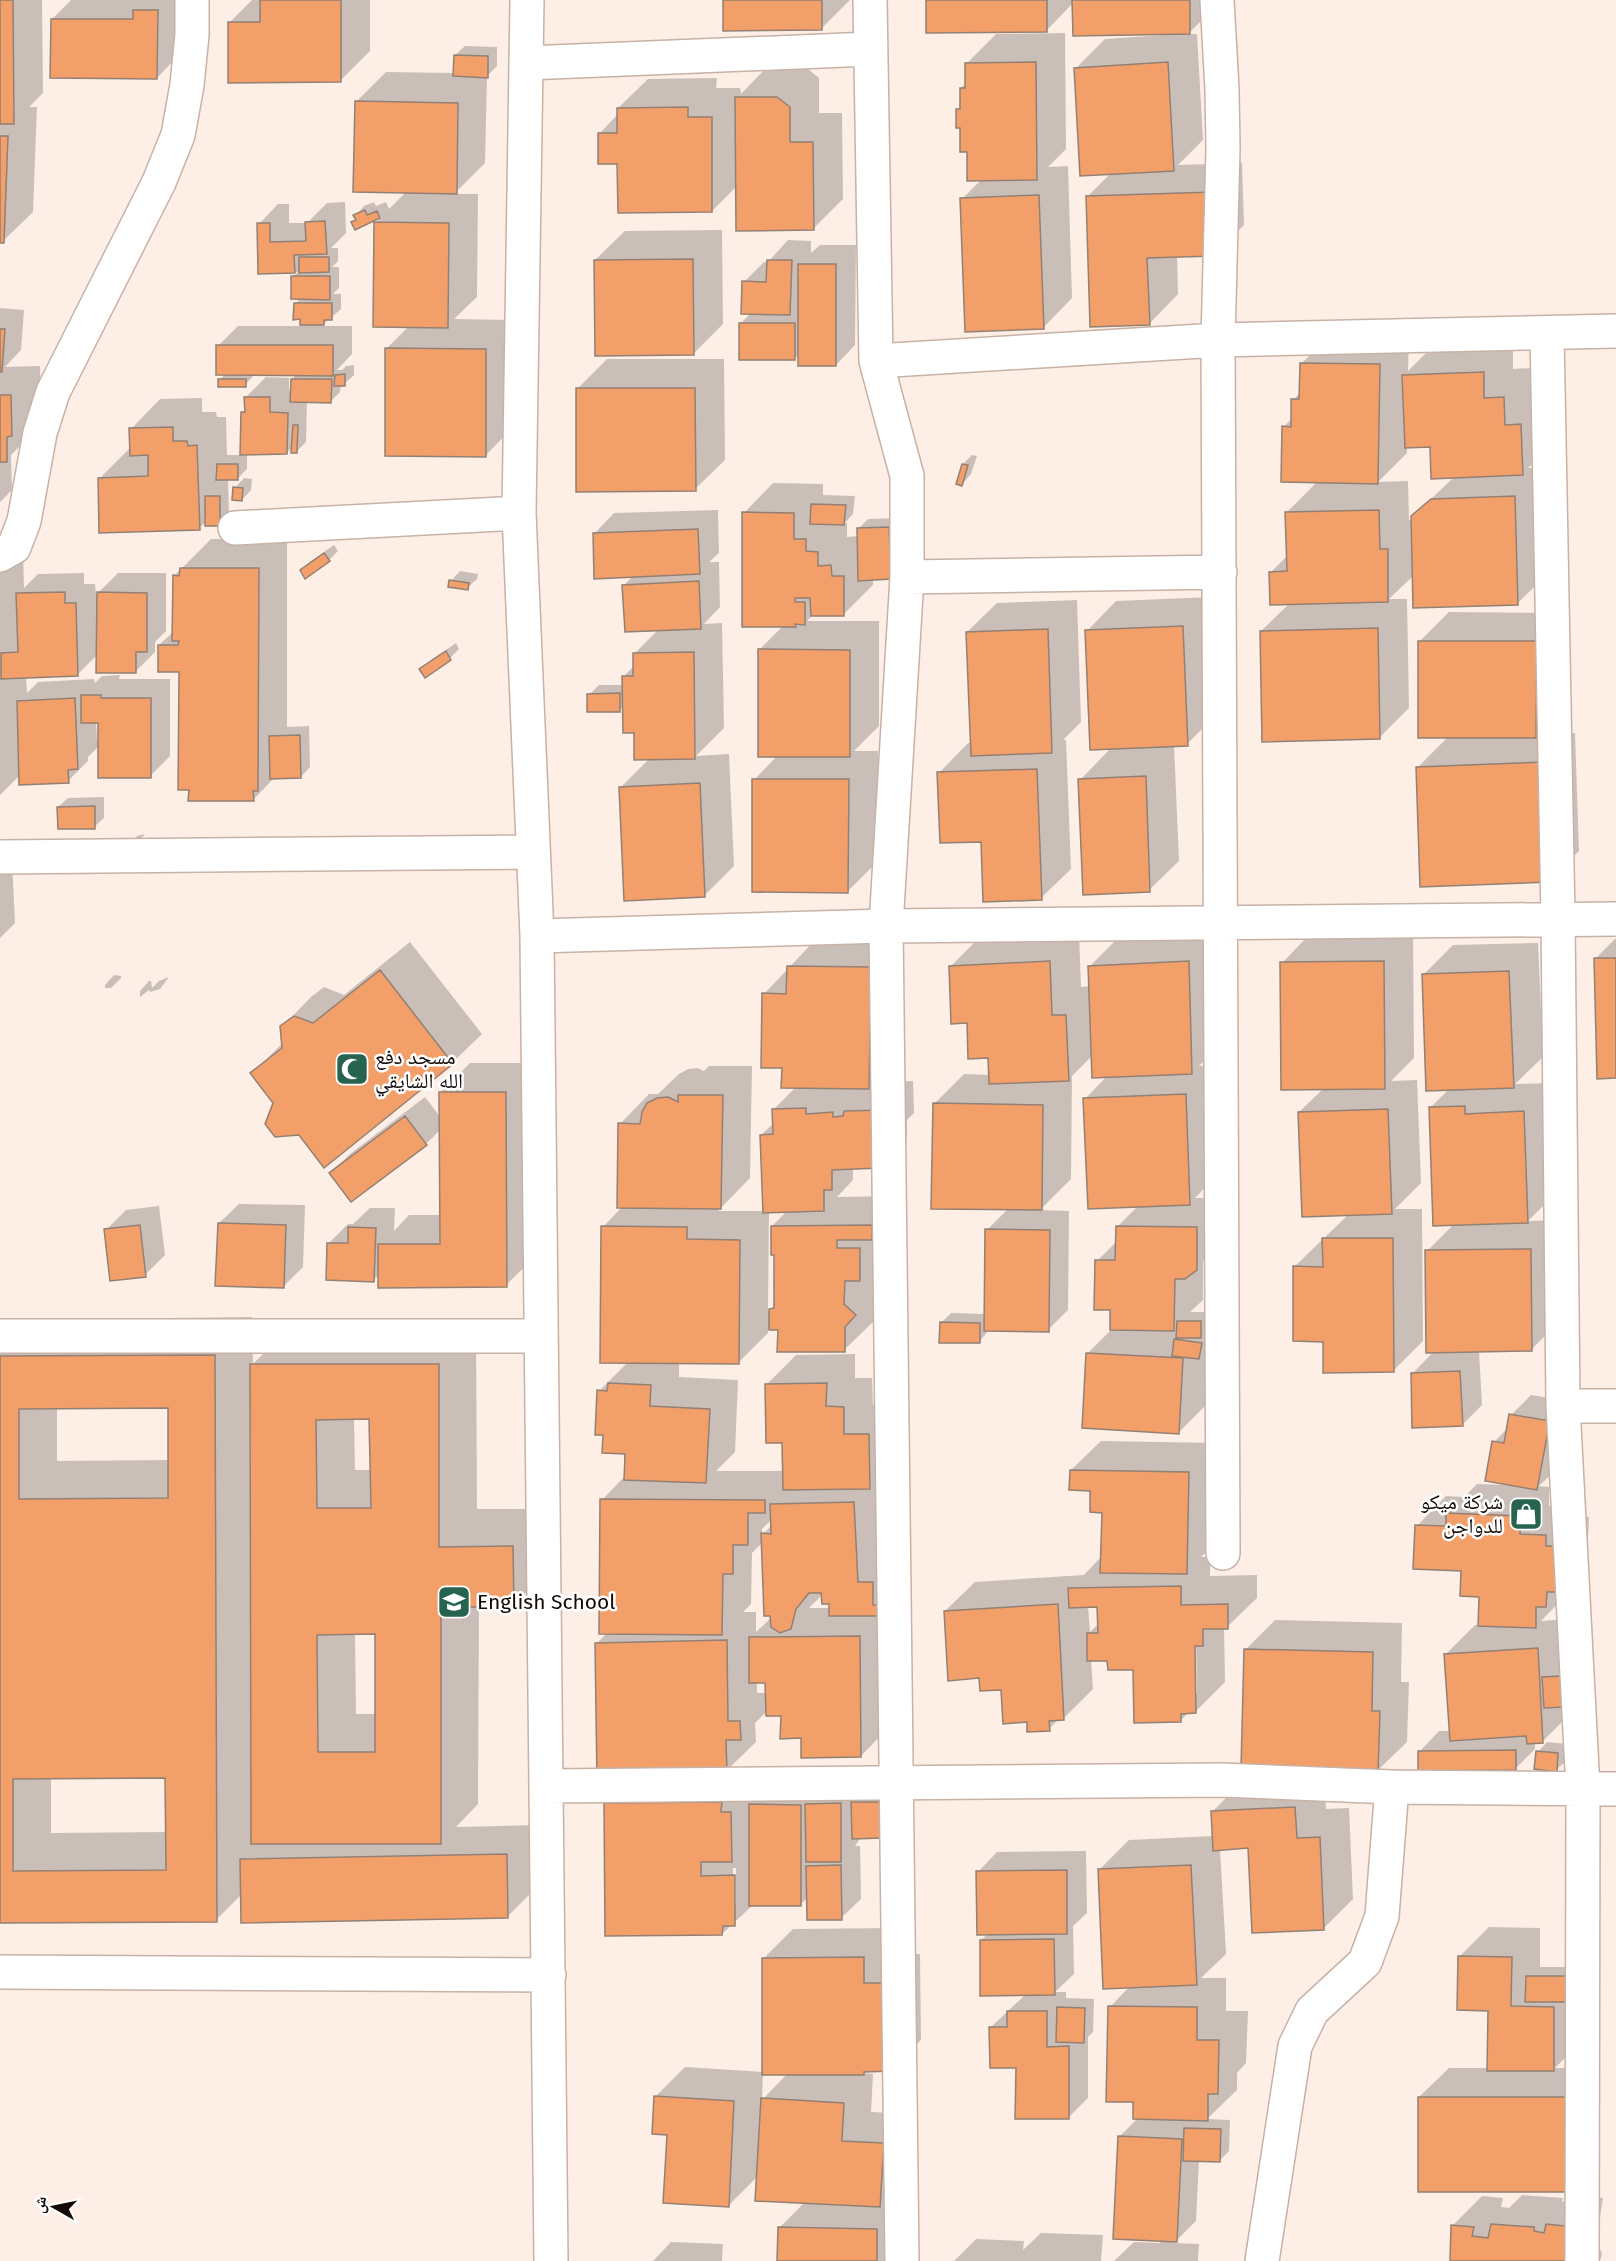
<svg xmlns="http://www.w3.org/2000/svg" width="1616" height="2261" font-family="'Fira Sans','Noto Naskh Arabic',sans-serif">
<style>
.shadow{fill:#0003;fill-rule:evenodd}
.building{fill:#f29f6a;stroke:#948073;stroke-width:1.5;fill-rule:evenodd}
.lines{fill:none;stroke-linecap:round;stroke-linejoin:round}
.minor-casing{stroke:#c7b2a5;stroke-width:36}
.minor{stroke:#fff;stroke-width:33}
.labels{text-anchor:middle;dominant-baseline:central;stroke-width:5;stroke-linejoin:round;paint-order:stroke}
.poi-label{font-size:21px;fill:#110a06;stroke:#fff;text-anchor:start}
</style>
<rect width="100%" height="100%" fill="#fdefe6"/>
<path class="shadow" d="M0 0H42L43 93 29 107H37L33 212 3 241H0Z
M71 0H177L176 58 157 78 52 19Z
M252 0H370V51L340 81 229 23Z
M725 0H850L821 29Z
M928 0H1219V3L1188 34H1197L1203 140 1178 165 1242 163 1244 225 1215 255 1177 256 1178 294 1149 324 1087 197 1111 173 1076 68 1105 39 1165 35V33L1073 3 1047 30Z
M1065 33 1066 149 1048 167 1068 166 1072 298 1043 328 962 199 982 179 968 151 957 110 961 106V88L966 83V64L996 34Z
M465 46 497 47V66L487 76 485 163 454 194H478L477 297 454 319 515 320 514 426 485 456 387 348 409 326 376 222 382 216 355 228 353 222 356 218 355 216 364 206 374 202 376 206 386 202 389 209 407 191 356 102 386 72 454 73 455 55Z
M766 68H807L819 78V113H842L843 199 813 229 737 186 712 211 619 163 599 134 618 114V108L648 79 717 78 716 88H740L741 94Z
M345 202 346 233 331 248H338V261L332 267H339V288L333 294H341V309L321 326H352V354L337 370H342L346 366 354 365V375L344 384H341L340 392 331 401H307L306 442 297 451 293 446 287 453H247V469L237 479H228L229 515 219 524 207 521 199 528 100 478 129 449H132L131 429 160 399 202 398V412H216L217 417H226L227 455H242V413L246 409V397L266 377 289 378V391H292V379L297 374H255L245 385 220 380 226 373 218 346 238 326H301V318L295 304 301 298 293 277 298 272H260L259 224 278 204H289V223H307L327 203Z
M722 230 723 324 693 354 595 260 625 231Z
M788 240 811 241V253L820 245H856L855 345 836 365 800 354 794 359 740 324 752 312 744 282 764 262H768Z
M0 308 24 310 21 350 5 367 40 366 41 405 35 431 11 455 12 490 0 502Z
M1331 334 1409 335 1408 371 1433 346 1513 343V369L1533 368 1552 444 1528 468H1544L1547 574 1518 603 1414 575 1389 599H1407L1409 708 1380 737 1261 631 1290 603 1271 572 1288 555 1287 512 1318 481 1283 427 1293 418V400L1301 392V364ZM1432 446 1454 477 1412 517V520H1409L1408 481 1378 482 1407 453V447Z
M607 359H724L725 460 695 489 577 389Z
M972 455 977 456 971 474 962 484 963 464Z
M244 478 252 479 251 490 242 500 235 488Z
M773 483 823 484V495L855 496 853 514 845 523H847V537L858 536V529L868 519 898 518 900 568 873 578V585L843 615H813L807 621H879V726L854 751H878L877 862 848 891 754 780 778 755 759 650 784 625 744 513Z
M718 510 719 553 709 562H719L720 607 704 624 722 623 724 728 696 756 729 754 734 866 704 896 620 788 649 759 624 706 619 710 589 695 599 685H623V677L634 666V654L659 629 624 585 633 576 595 533 614 513Z
M211 539H287V727L309 726 310 767 301 777H275L253 800 180 671 159 645 174 631V576Z
M334 545 338 551 329 560 301 570 311 561Z
M23 552 24 588 38 574 84 573V584H95L96 595 118 573H166V631L155 642V652L135 672 97 655 77 675 26 677 27 693 38 682 94 679 95 683 102 676 120 675 119 679H170V756L150 776 99 746 88 757V761L68 781 21 774 0 795V553ZM96 721H99V740H97Z
M460 571 478 574 477 579 467 588 451 581Z
M1212 597 1216 715 1187 744 1174 745 1179 861 1149 890 1080 780 1112 747 1087 631 1116 601Z
M1077 600 1081 722 1063 740H1066L1071 869 1041 898 982 840 939 773 968 743H972L967 632 997 603Z
M1449 612 1566 613 1565 707 1537 735 1575 733 1579 851 1549 881 1417 768 1449 736 1420 641Z
M456 643 459 649 450 658 421 670 431 660Z
M104 797V818L94 827 58 807 68 798Z
M145 834 136 845 127 846 137 836Z
M12 862 15 923 0 938V863Z
M1413 932 1414 1058 1391 1081 1417 1080 1421 1183 1395 1209H1422L1423 1341 1393 1371 1324 1340 1294 1267 1349 1214 1299 1112 1324 1088 1282 963 1311 933Z
M1079 933 1081 987 1090 986V966L1119 937 1218 933 1221 1044 1199 1066 1215 1065 1218 1174 1195 1198H1226V1239L1203 1261V1300L1190 1312H1210L1208 1403 1179 1432 1088 1353 1111 1330 1112 1308 1097 1261 1117 1241V1227L1138 1206 1085 1099 1107 1076 1093 1055 1072 1076 1071 1179 1040 1210 1069 1211 1068 1310 1048 1330H989L979 1342 941 1323 951 1313 986 1314 987 1230 1008 1209 934 1104 964 1074 990 1075 989 1057 968 1022 951 966 980 937Z
M818 937 900 938 873 1082 913 1081 914 1113 907 1120V1137L878 1167 853 1168V1180L837 1197 901 1196 889 1250 873 1266V1274L884 1285 874 1296V1321L844 1350 779 1329H768V1333L738 1363 679 1362V1377L738 1380 735 1452 716 1471H784V1441L767 1384 796 1355 855 1354V1378H872L873 1405H898L890 1726 861 1756 802 1737 782 1714 767 1711 755 1723 756 1742 724 1773 892 1793 855 1846H860L861 1899 841 1918 808 1897 800 1905 754 1904 722 1934 605 1803 631 1777 597 1643 607 1633 602 1500 626 1475 627 1453 605 1433 599 1391 628 1362 603 1227 623 1206 620 1124 649 1094H658L679 1074 688 1069 698 1068 704 1071 709 1066H752L750 1178 718 1211H764L761 1135 774 1123 773 1110 797 1086 783 1066 764 994ZM788 1210 772 1226 776 1253V1304L768 1312 769 1211ZM772 1519V1525L762 1535V1529ZM763 1542 772 1617 756 1632V1612H743L751 1604 752 1553ZM822 1590 831 1602 830 1608H809L820 1597ZM757 1681H767V1693H757ZM733 1868H736V1906H733Z
M1616 938V1077L1595 959Z
M410 942 482 1034 452 1063 324 1166 252 1073 283 1043 282 1027 311 997 324 987 344 995Z
M1538 943 1543 1057 1515 1084 1553 1083 1557 1192 1528 1221 1560 1220 1561 1320 1531 1350 1479 1351 1482 1405 1462 1425 1412 1374 1434 1351 1427 1251 1454 1224 1430 1108 1449 1089 1423 975 1453 945Z
M114 975 121 976V978L111 988H105V985Z
M169 977 160 989 150 992 149 990 140 997V991L149 981H151L152 988 159 981Z
M470 1063H535L536 1256 506 1285 380 1274 373 1280 329 1243 348 1224H353L370 1208H395L394 1231 409 1215H441V1129L426 1144 331 1173 350 1154 425 1097 441 1118 440 1093Z
M239 1204 305 1205 303 1267 283 1287 219 1223Z
M159 1206 165 1255 145 1275 106 1230 126 1210Z
M252 1317 253 1364 290 1327 476 1326 477 1509H551V1567L513 1606H479L478 1804 456 1827 536 1825 537 1887 508 1916 242 1894 216 1920 0 1921V1320ZM57 1407H170V1460L57 1461ZM371 1417V1470H355L354 1418ZM355 1633H377V1714H356ZM166 1776 167 1832 51 1833V1777Z
M1531 1395 1569 1401 1557 1469 1539 1486 1549 1487V1506H1575V1517H1589L1587 1561 1564 1597 1541 1621 1567 1619 1572 1712 1543 1741 1535 1742V1749L1515 1769 1420 1751 1439 1731H1450L1446 1654 1475 1625H1479L1481 1596 1463 1570 1417 1526 1446 1496 1464 1497 1477 1484 1507 1485 1494 1442 1509 1427 1511 1415Z
M1101 1441 1218 1443 1215 1543 1201 1557H1210V1576L1257 1575V1598L1227 1627H1224L1225 1682 1195 1712H1189L1180 1721 1135 1668 1109 1659 1091 1660 1093 1689 1063 1719H1059L1049 1729 1028 1721 1002 1688 981 1677 945 1611 975 1582 1084 1575 1099 1559H1102L1103 1511 1092 1490 1071 1470ZM1088 1606H1099V1623L1090 1632ZM1193 1638H1196L1197 1694H1194Z
M1275 1620 1402 1623 1401 1682H1409L1407 1742 1377 1771 1246 1649Z
M1547 1742 1567 1744 1566 1761 1556 1770 1538 1752Z
M1324 1778 1326 1809 1349 1808 1353 1899 1324 1928 1250 1847 1220 1849 1226 1954 1201 1978H1226V2011H1248L1246 2063 1237 2073V2090L1207 2119 1230 2120 1229 2151 1219 2161 1199 2160 1196 2221 1174 2243 1199 2244 1198 2261H1114L1134 2242 1160 2243V2240L1119 2137 1138 2118 1110 2007 1130 1986 1099 1870 1129 1840 1214 1836 1213 1811 1242 1782Z
M1086 1851 1087 1913 1073 1926 1074 1974 1055 1992H1066V1998L1094 1999 1093 2032 1088 2037V2098L1068 2118 1017 2067 991 2027 1026 1994 981 1940 989 1933 978 1872 997 1852Z
M1489 1927 1540 1928V1967H1577L1583 2040 1555 2068H1598V2161L1419 2097 1449 2068H1489L1490 2009 1459 1957Z
M893 1928V1954H920L921 2040 892 2069 867 2070 864 2073 873 2074 871 2112 912 2114 905 2261H779L780 2227 805 2202 758 2176 728 2206 656 2096 685 2067 764 2072V1958L793 1929ZM763 2073H788L762 2100Z
M1522 2195 1563 2198 1562 2201 1569 2203 1577 2195 1603 2198 1600 2217 1595 2224 1600 2229 1596 2239 1602 2254 1600 2261H1452V2226L1482 2196 1503 2198 1501 2207 1509 2208Z
M1041 2233 1103 2235 1101 2261H954L976 2239 1024 2241 1023 2250Z
M671 2242 723 2244 722 2261H653Z"/>
<path class="building" d="M0 0H13L14 124H0Z
M260 0H341V82L228 83V22H260Z
M723 0H822V30L723 31Z
M926 0H1047V32L926 33Z
M1072 0H1190V34L1073 36Z
M133 10H158L157 79 50 78 51 19H133Z
M454 55 488 56V78L453 76Z
M1036 62 1037 180 967 181V152H960V128H956V109H960V88H965V63Z
M1168 62 1174 171 1080 176 1074 68Z
M735 97H777L790 107V142H813L814 230 736 231Z
M355 101 458 103 457 194 353 192Z
M688 107V117H712V212L618 213 617 164H598V133H617V108Z
M0 136H8L4 243H0Z
M1213 192 1215 256 1147 258 1150 325 1090 327 1086 196Z
M1039 195 1044 329 965 332 960 198Z
M365 210 367 215 377 211 380 218 355 230 351 222 356 220 353 215Z
M325 221 327 254 294 255 295 273 258 274 257 223H270V242L306 241 305 222Z
M374 222 449 223 448 328 373 327Z
M299 257H329V272L299 273Z
M693 259 694 355 595 356 594 260Z
M767 260H792L790 315 741 314 742 281 766 282Z
M798 264H836V366H798Z
M291 276H330V300L291 299Z
M294 303H332V320H324V325H300V319L293 320Z
M739 323H795V360H739Z
M0 329H5L2 372H0Z
M216 345H333V376L216 375Z
M385 348 486 349V457L385 456Z
M1300 363 1380 364 1378 484 1281 482 1282 426 1291 427V399H1299Z
M1484 372V398L1504 397 1505 425 1521 424 1523 475 1431 479 1430 447 1405 448 1402 375Z
M345 374V386H334L335 375Z
M218 379H246V387H218Z
M291 379H332L331 403 290 402Z
M576 388H695L696 491 576 492Z
M0 395H11L12 436 7 437V462H0Z
M244 397H270V412L288 413 287 454 240 455 241 412H245Z
M293 425H298L297 453H291Z
M173 427V441H187L188 446 197 445 200 530 99 533 98 478 148 476V455L130 456 129 428Z
M217 464H238V480H216Z
M962 464 968 465 962 486 956 484Z
M233 487 243 488 242 501 232 500Z
M205 496H220V526H205Z
M1515 496 1518 605 1413 608 1411 516 1431 499Z
M811 504 846 505 844 525 810 524Z
M1379 510 1380 549H1388V602L1270 605 1269 572 1287 571 1285 512Z
M742 512 794 513V539H806V551L818 552V566L831 565 832 576H844V616H811L810 598H795V602H805V625L795 624 796 627H742Z
M889 527 891 579 858 581 857 528Z
M698 529 700 574 594 579 593 533Z
M324 553 330 561 305 579 300 570Z
M180 568H259L258 791H253L254 801H188L189 790H178L179 672H158V645H178L179 641H172L173 575 179 576Z
M449 580 469 583 468 590 448 587Z
M699 581 701 629 625 632 622 585Z
M65 592V603H76L78 676 1 679V653L18 652 16 593Z
M97 592 147 593V652H136V673H96Z
M1183 626 1188 746 1090 750 1085 630Z
M1378 628 1380 739 1262 742 1260 631Z
M1048 629 1052 753 971 756 966 632Z
M1418 641H1537L1536 738H1418Z
M758 649 850 650V757H758Z
M446 651 451 660 425 678 419 669Z
M694 652 695 759 634 760V733H623L622 676H633V653Z
M620 693V712H587V694Z
M81 695H101V698H151V778H98V723H81Z
M75 698 78 769 68 770 69 783 19 785 17 701Z
M300 735 301 778 270 779 269 736Z
M1546 762 1550 882 1420 887 1416 767Z
M1037 769 1042 900 983 902 981 842 940 843 937 772Z
M1146 776 1150 892 1083 895 1078 779Z
M752 779H849L848 893 752 892Z
M700 783 705 897 624 901 619 787Z
M95 806V829H58L57 807Z
M1594 958H1616V1078L1597 1079Z
M1050 961 1052 1015H1066L1069 1081 989 1084 988 1058 968 1059 967 1023 951 1024 949 966Z
M1189 961 1192 1074 1092 1078 1088 966Z
M1384 961 1385 1089 1281 1090 1280 962Z
M787 966 871 967 869 1089 781 1088 782 1068H761L762 993 786 994Z
M380 970 453 1064 324 1168 299 1135 275 1137 265 1124 273 1103 250 1073 282 1048 280 1026 294 1016 313 1023Z
M1509 971 1514 1088 1426 1091 1422 974Z
M439 1092H506L507 1287 378 1288V1244H440Z
M1186 1094 1190 1205 1088 1209 1083 1098Z
M678 1095H723L721 1209 617 1208 618 1123 640 1124 642 1112 647 1103 657 1098 668 1097 678 1102Z
M933 1103 1043 1105 1042 1210 931 1209Z
M1465 1106V1114L1524 1111 1528 1223 1433 1226 1429 1107Z
M806 1108V1114L833 1112V1117L843 1116 844 1111 884 1110 879 1168 832 1170V1190H824V1211L763 1213 760 1135 773 1134 772 1109Z
M1388 1109 1392 1214 1302 1217 1298 1112Z
M405 1116 427 1145 351 1202 329 1173Z
M218 1223 286 1225 284 1288 215 1286Z
M140 1225 146 1277 110 1281 104 1229Z
M872 1225V1240H837V1248H860V1281H845L844 1304 856 1315 845 1327V1352H777L778 1330H769V1309L774 1308V1255H771V1226Z
M601 1226 687 1227V1239L740 1240 739 1364 600 1363Z
M1116 1226 1197 1227V1270L1185 1279H1175L1174 1331 1110 1330V1310H1094L1095 1260H1115Z
M348 1227 376 1228 374 1282 326 1280 327 1243H348Z
M985 1229 1050 1230 1049 1332 984 1331Z
M1322 1238H1393L1394 1372 1323 1373V1342L1293 1341V1266L1323 1267Z
M1531 1249 1532 1351 1426 1353 1425 1250Z
M1177 1321H1201V1338H1176Z
M940 1322 980 1323V1343H939Z
M1174 1339 1202 1343 1199 1359 1172 1356Z
M1086 1353 1183 1358 1179 1434 1082 1428Z
M215 1355 217 1922 0 1923V1356ZM168 1408V1498L19 1499V1409ZM165 1778 166 1870 13 1871V1779Z
M250 1364H439V1547L513 1546 514 1607H441V1844H251ZM369 1419 371 1508H317L316 1420ZM375 1634V1752H318L317 1635Z
M1460 1371 1463 1426 1412 1428 1411 1373Z
M608 1383 651 1385 650 1406 710 1409 706 1483 624 1480 625 1454 602 1453 603 1435H595L597 1390 607 1391Z
M827 1383 826 1406 844 1407V1434H869L870 1489 783 1490 782 1443H766L765 1384Z
M1509 1414 1550 1421 1537 1490 1485 1481 1492 1441 1504 1443Z
M1070 1470 1189 1472 1187 1574 1100 1573 1102 1513 1090 1512V1491L1069 1490Z
M600 1499 765 1500V1513H748V1545H733V1574H723L722 1635 599 1634Z
M854 1502 858 1582H873V1605H881V1616H829V1604H822L821 1593H809L796 1609 791 1629 780 1633 771 1627 770 1616H764L761 1533 771 1534 770 1504Z
M1446 1513 1521 1516 1520 1534 1546 1535V1546H1560L1558 1592H1547L1546 1607H1536V1628L1478 1626 1479 1597 1460 1596 1461 1571 1413 1569 1415 1525 1446 1526Z
M1181 1586V1605L1228 1604V1629H1203V1646H1195L1196 1713 1181 1714V1722L1134 1723 1133 1670H1108L1107 1661H1087V1633H1098L1097 1607 1069 1608 1068 1588Z
M1058 1604 1064 1720 1049 1721 1050 1731 1027 1732V1722L1003 1724 1001 1690 980 1691 979 1678 948 1681 944 1611Z
M860 1636 861 1757 801 1758V1738L780 1739 781 1716H766L765 1683H749V1637Z
M727 1640 728 1721H740L741 1740H726L727 1773 597 1780 595 1643Z
M1538 1648 1543 1743 1527 1744 1526 1736 1450 1741 1444 1654Z
M1244 1649 1373 1652 1372 1711H1380L1378 1773 1241 1769Z
M1561 1676 1564 1707 1544 1708 1542 1677Z
M1516 1750V1770L1418 1771V1751Z
M1536 1751 1558 1753 1557 1772 1534 1769Z
M722 1802 721 1812H731L732 1862H701V1876L735 1875V1926H723L722 1935 605 1936 604 1803Z
M851 1802H883V1838L852 1839Z
M841 1803V1862H806L805 1804Z
M749 1804 801 1805V1906H749Z
M1295 1807 1297 1838 1320 1837 1324 1930 1252 1933 1248 1848 1213 1851 1211 1811Z
M507 1854 508 1918 241 1923 240 1859Z
M841 1865 842 1920H807L806 1866Z
M1191 1865 1197 1985 1103 1989 1098 1869Z
M1067 1870V1934L977 1935 976 1871Z
M1054 1939 1055 1995 980 1996V1940Z
M1458 1956 1512 1957 1511 2006 1554 2007V2071H1487L1488 2011 1457 2010Z
M864 1957V1983H891L892 2071 864 2072V2075H762V1958Z
M1526 1976H1568V2002H1525Z
M1108 2006 1197 2007V2040H1219L1218 2094H1208V2121L1133 2119V2102H1106Z
M1057 2007 1085 2008 1084 2043 1056 2042Z
M1007 2011H1047V2047L1069 2046V2119H1015L1016 2068H990L989 2027H1007Z
M654 2096 734 2101 729 2207 663 2203 667 2135 652 2134Z
M1418 2097H1569V2192H1418Z
M761 2098 844 2103 842 2141 884 2143 880 2207 755 2201Z
M1184 2128 1221 2129 1220 2162 1183 2161Z
M1118 2136 1182 2139 1177 2242 1113 2239Z
M1491 2224 1534 2227V2231L1544 2233 1546 2224 1574 2227 1571 2261H1450L1451 2225 1474 2227 1472 2236 1488 2238Z
M778 2227 877 2229V2261H777Z"/>
<g class="lines">
<defs>
<path id="minor" d="M527 0 519 513 537 936 551 2261
M870 0 876 361 907 476V577L886 926 902 2261
M1217 0 1222 89 1223 149 1218 340 1223 1553
M527 63 870 49
M1547 333 1558 918 1563 1406 1583 1789 1582 2261
M876 361 1218 340 1616 331
M235 528 519 513
M0 555 14 547 24 521 40 433 53 392 159 182 178 135 187 85 192 35V0
M907 577 1220 572
M0 857 533 852
M537 936 886 926 1616 919
M0 1336H541
M1563 1406H1616
M547 1786 1221 1780 1392 1787 1616 1789
M0 1972 549 1975
M1262 2261 1295 2046 1312 2011 1365 1962 1382 1916 1392 1787"/>
</defs>
<use href="#minor" class="minor-casing"/>
<use href="#minor" class="minor"/>
</g>
<defs>
<symbol id="mosque-square" viewBox="-11 -11 22 22"><rect x="-9" y="-9" width="18" height="18" rx="4" fill="#276450" stroke="#fff"/><path d="M3.5-4.9A6 6 0 1 0 3.5 4.9A5 5 0 1 1 3.5-4.9Z" fill="#fff"/></symbol>
<symbol id="shop-square" viewBox="-11 -11 22 22"><rect x="-9" y="-9" width="18" height="18" rx="4" fill="#276450" stroke="#fff"/><path d="M-5-2.5h2.3a2.7 3.5 0 0 1 5.4 0H5L5.5 6h-11ZM-1.5-2.5h3a1.5 2.3 0 0 0-3 0Z" fill="#fff"/></symbol>
<symbol id="school-square" viewBox="-11 -11 22 22"><rect x="-9" y="-9" width="18" height="18" rx="4" fill="#276450" stroke="#fff"/><path d="M0-5L7-2L0 1L-7-2ZM-4 1L0 2.5L4 1V4Q0 6-4 4Z" fill="#fff"/></symbol>
</defs>
<g fill-rule="evenodd">
<use href="#mosque-square" x="333" y="1050" width="38" height="38"/>
<use href="#shop-square" x="1507" y="1495" width="38" height="38"/>
<use href="#school-square" x="435" y="1583" width="38" height="38"/>
</g>
<g class="labels">
<g class="poi-label">
<text x="375" y="1057">مسجد دفع<tspan x="375" dy="24">الله الشايقي</tspan></text>
<text x="1503" y="1502" text-anchor="end">شركة ميكو<tspan x="1503" dy="24">للدواجن</tspan></text>
<text x="477" y="1602">English School</text>
</g>
</g>
<g transform="translate(54 2207) rotate(279)" stroke="#ffffff" stroke-width="4.5" paint-order="stroke">
<path d="M0-4.5L10 22L0 15L-10 22Z" fill="#110a06"/>
<text y="-9" font-size="16" font-weight="bold" text-anchor="middle" fill="#110a06">ش</text>
</g>
</svg>
